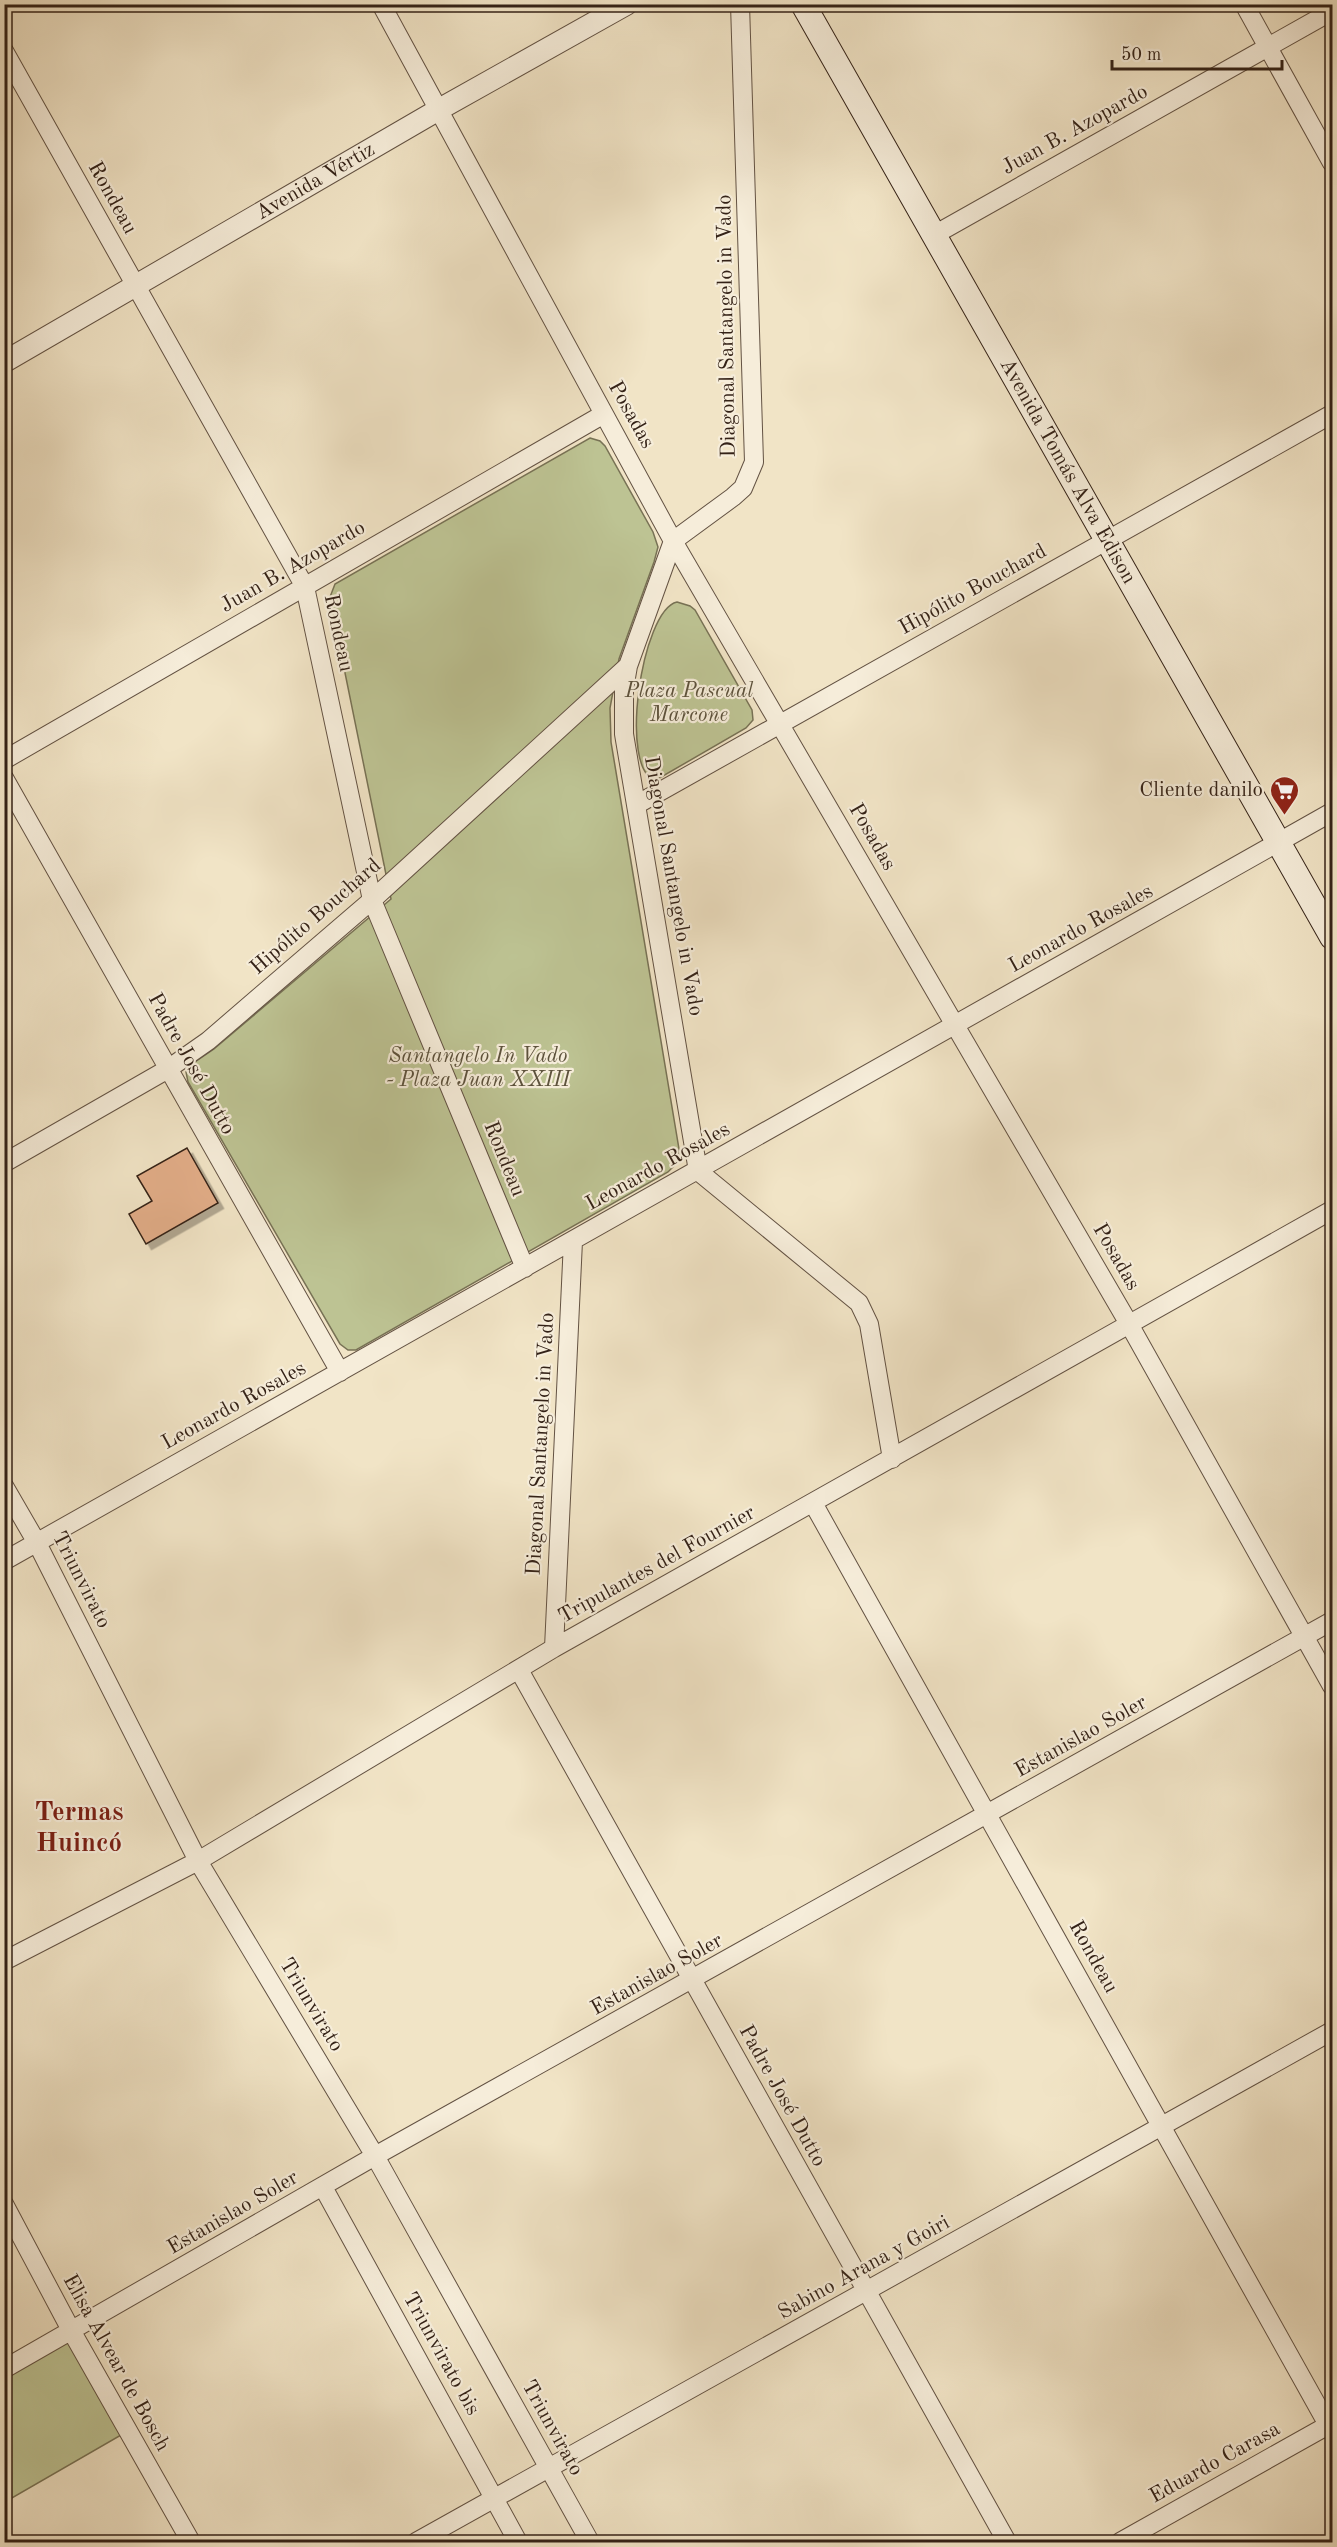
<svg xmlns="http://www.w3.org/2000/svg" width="1337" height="2547" font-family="'Old Standard TT',serif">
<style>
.green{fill:#bdc393;stroke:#787255;stroke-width:1.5}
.building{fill:#e2ad88;stroke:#342217;stroke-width:1.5;filter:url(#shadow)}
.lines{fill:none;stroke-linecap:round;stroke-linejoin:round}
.minor-casing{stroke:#635243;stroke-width:20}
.tertiary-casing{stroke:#635243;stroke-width:23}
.secondary-casing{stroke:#342217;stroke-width:26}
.minor{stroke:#f6edda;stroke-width:18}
.tertiary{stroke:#f6edda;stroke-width:21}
.secondary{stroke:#f6edda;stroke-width:24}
.labels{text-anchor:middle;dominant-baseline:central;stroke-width:4.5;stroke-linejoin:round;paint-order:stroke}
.street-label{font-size:21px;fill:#342217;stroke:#f6edda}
.park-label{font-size:21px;font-style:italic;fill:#5d523c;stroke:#f6edda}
.poi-label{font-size:21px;fill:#342217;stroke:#f6edda;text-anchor:end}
.district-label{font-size:27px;font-weight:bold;fill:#7a1f14;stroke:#f6edda}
</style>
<defs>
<filter id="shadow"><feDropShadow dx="5.5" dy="5.5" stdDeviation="0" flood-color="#0004"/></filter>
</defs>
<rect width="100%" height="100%" fill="#f1e4c6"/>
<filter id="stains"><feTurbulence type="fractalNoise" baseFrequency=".00333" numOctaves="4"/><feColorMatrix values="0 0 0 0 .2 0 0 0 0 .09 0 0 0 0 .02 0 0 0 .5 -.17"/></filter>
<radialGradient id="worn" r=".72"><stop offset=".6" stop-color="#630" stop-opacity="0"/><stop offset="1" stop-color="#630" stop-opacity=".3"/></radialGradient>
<path class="green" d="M590 438 600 441 605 446 653 532 658 547 654 562 619 659 610 708 611 742 679 1149 678 1162 668 1172 356 1350H348L340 1344 188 1082 186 1072 192 1064 214 1049 391 899 331 604 330 597 335 584Z
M677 602 690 606 695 610 752 710 753 720 746 728 656 780C618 773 641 610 677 602Z
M72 2332 135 2427 5 2502 4 2369Z"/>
<path class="building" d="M187 1148 218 1203 146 1244 129 1214 152 1201 137 1176Z"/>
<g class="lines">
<defs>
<path id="minor" d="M381 4 673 541 1129 1324 1332 1686
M740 4 754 462 743 488 733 497 673 541 628 666 624 689V734L698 1171 859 1303 869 1324 892 1459
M1244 4 1332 163
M4 51 305 587 372 900 525 1268
M934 235 1332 11
M4 760 604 414
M4 778 340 1372
M636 805 1332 414
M4 1163 168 1069 208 1041 372 900 628 666
M4 1486 37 1543 198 1861 375 2156 590 2542
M813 1503 1332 2432
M4 1561 1332 812
M554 1648 573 1241
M519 1670 1007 2542
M4 1961 198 1861 554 1648 1332 1210
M323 2187 518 2542
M4 2204 72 2332 191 2542
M4 2369 375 2156 1332 1621
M416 2542 1332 2031
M1120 2542 1332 2423"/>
<g id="tertiary">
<path id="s1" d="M4 362 438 110 627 4"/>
</g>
<g id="secondary">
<path id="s2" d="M803 4 1332 937"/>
</g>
</defs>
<use href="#minor" class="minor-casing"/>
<use href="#tertiary" class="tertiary-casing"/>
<use href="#secondary" class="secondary-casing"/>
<use href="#minor" class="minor"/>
<use href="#tertiary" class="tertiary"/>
<use href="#secondary" class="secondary"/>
</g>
<defs>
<symbol id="supermarket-pin" viewBox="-11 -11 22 30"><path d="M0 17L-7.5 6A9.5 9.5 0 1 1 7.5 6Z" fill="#8f2418" stroke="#f6edda"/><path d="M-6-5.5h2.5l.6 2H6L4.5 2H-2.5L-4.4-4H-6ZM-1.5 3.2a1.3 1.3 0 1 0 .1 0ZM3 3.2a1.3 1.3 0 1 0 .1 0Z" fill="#fff"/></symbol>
</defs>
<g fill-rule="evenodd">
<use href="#supermarket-pin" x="1268" y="774" width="33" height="45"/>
</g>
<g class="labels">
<g class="street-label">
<text transform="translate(1075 130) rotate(-29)">Juan B. Azopardo</text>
<text stroke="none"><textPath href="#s1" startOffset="360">Avenida Vértiz</textPath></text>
<text transform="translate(112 198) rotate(61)">Rondeau</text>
<text transform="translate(727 326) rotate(-91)">Diagonal Santangelo in Vado</text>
<text transform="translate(631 415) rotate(61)">Posadas</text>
<text stroke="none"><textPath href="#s2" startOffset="537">Avenida Tomás Alva Edison</textPath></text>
<text transform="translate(293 567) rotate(-30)">Juan B. Azopardo</text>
<text transform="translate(973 590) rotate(-29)">Hipólito Bouchard</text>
<text transform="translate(338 633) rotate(78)">Rondeau</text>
<text transform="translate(872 837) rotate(60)">Posadas</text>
<text transform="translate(673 886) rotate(80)">Diagonal Santangelo in Vado</text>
<text transform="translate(316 917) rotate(-41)">Hipólito Bouchard</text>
<text transform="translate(1081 929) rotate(-29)">Leonardo Rosales</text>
<text transform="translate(191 1064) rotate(61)">Padre José Dutto</text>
<text transform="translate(504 1159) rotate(68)">Rondeau</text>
<text transform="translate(658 1167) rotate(-29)">Leonardo Rosales</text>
<text transform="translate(1116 1257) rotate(60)">Posadas</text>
<text transform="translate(234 1406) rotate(-29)">Leonardo Rosales</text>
<text transform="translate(541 1444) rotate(-87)">Diagonal Santangelo in Vado</text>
<text transform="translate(657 1565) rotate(-29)">Tripulantes del Fournier</text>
<text transform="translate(81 1580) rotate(63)">Triunvirato</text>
<text transform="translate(1081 1737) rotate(-29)">Estanislao Soler</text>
<text transform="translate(1093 1957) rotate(61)">Rondeau</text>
<text transform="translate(657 1975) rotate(-29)">Estanislao Soler</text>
<text transform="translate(311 2005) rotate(59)">Triunvirato</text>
<text transform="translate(782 2096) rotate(61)">Padre José Dutto</text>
<text transform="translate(233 2213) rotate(-30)">Estanislao Soler</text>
<text transform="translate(864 2268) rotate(-29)">Sabino Arana y Goiri</text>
<text transform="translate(441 2354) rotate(61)">Triunvirato bis</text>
<text transform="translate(116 2363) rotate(61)">Elisa Alvear de Bosch</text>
<text transform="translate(552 2428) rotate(61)">Triunvirato</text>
<text transform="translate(1215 2463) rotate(-29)">Eduardo Carasa</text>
</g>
<g class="park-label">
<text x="689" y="691">Plaza Pascual<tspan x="689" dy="24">Marcone</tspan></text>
<text x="478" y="1056">Santangelo In Vado<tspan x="478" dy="24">- Plaza Juan XXIII</tspan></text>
</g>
<g class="poi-label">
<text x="1263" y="790">Cliente danilo</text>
</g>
<g class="district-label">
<text x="79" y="1812">Termas<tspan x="79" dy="31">Huincó</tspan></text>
</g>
</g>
<rect width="1337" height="2547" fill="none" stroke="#f1e4c6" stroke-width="24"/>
<rect x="6" y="6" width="1325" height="2535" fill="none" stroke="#342217" stroke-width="3"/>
<rect x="12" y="12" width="1313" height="2523" fill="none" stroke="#342217" stroke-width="1.5"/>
<path d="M1112 60v9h170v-9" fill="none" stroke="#342217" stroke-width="3"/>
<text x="1121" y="60" font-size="18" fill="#342217" stroke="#f6edda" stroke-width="4.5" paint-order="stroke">50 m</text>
<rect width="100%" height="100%" filter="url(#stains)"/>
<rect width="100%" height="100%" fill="url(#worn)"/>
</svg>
